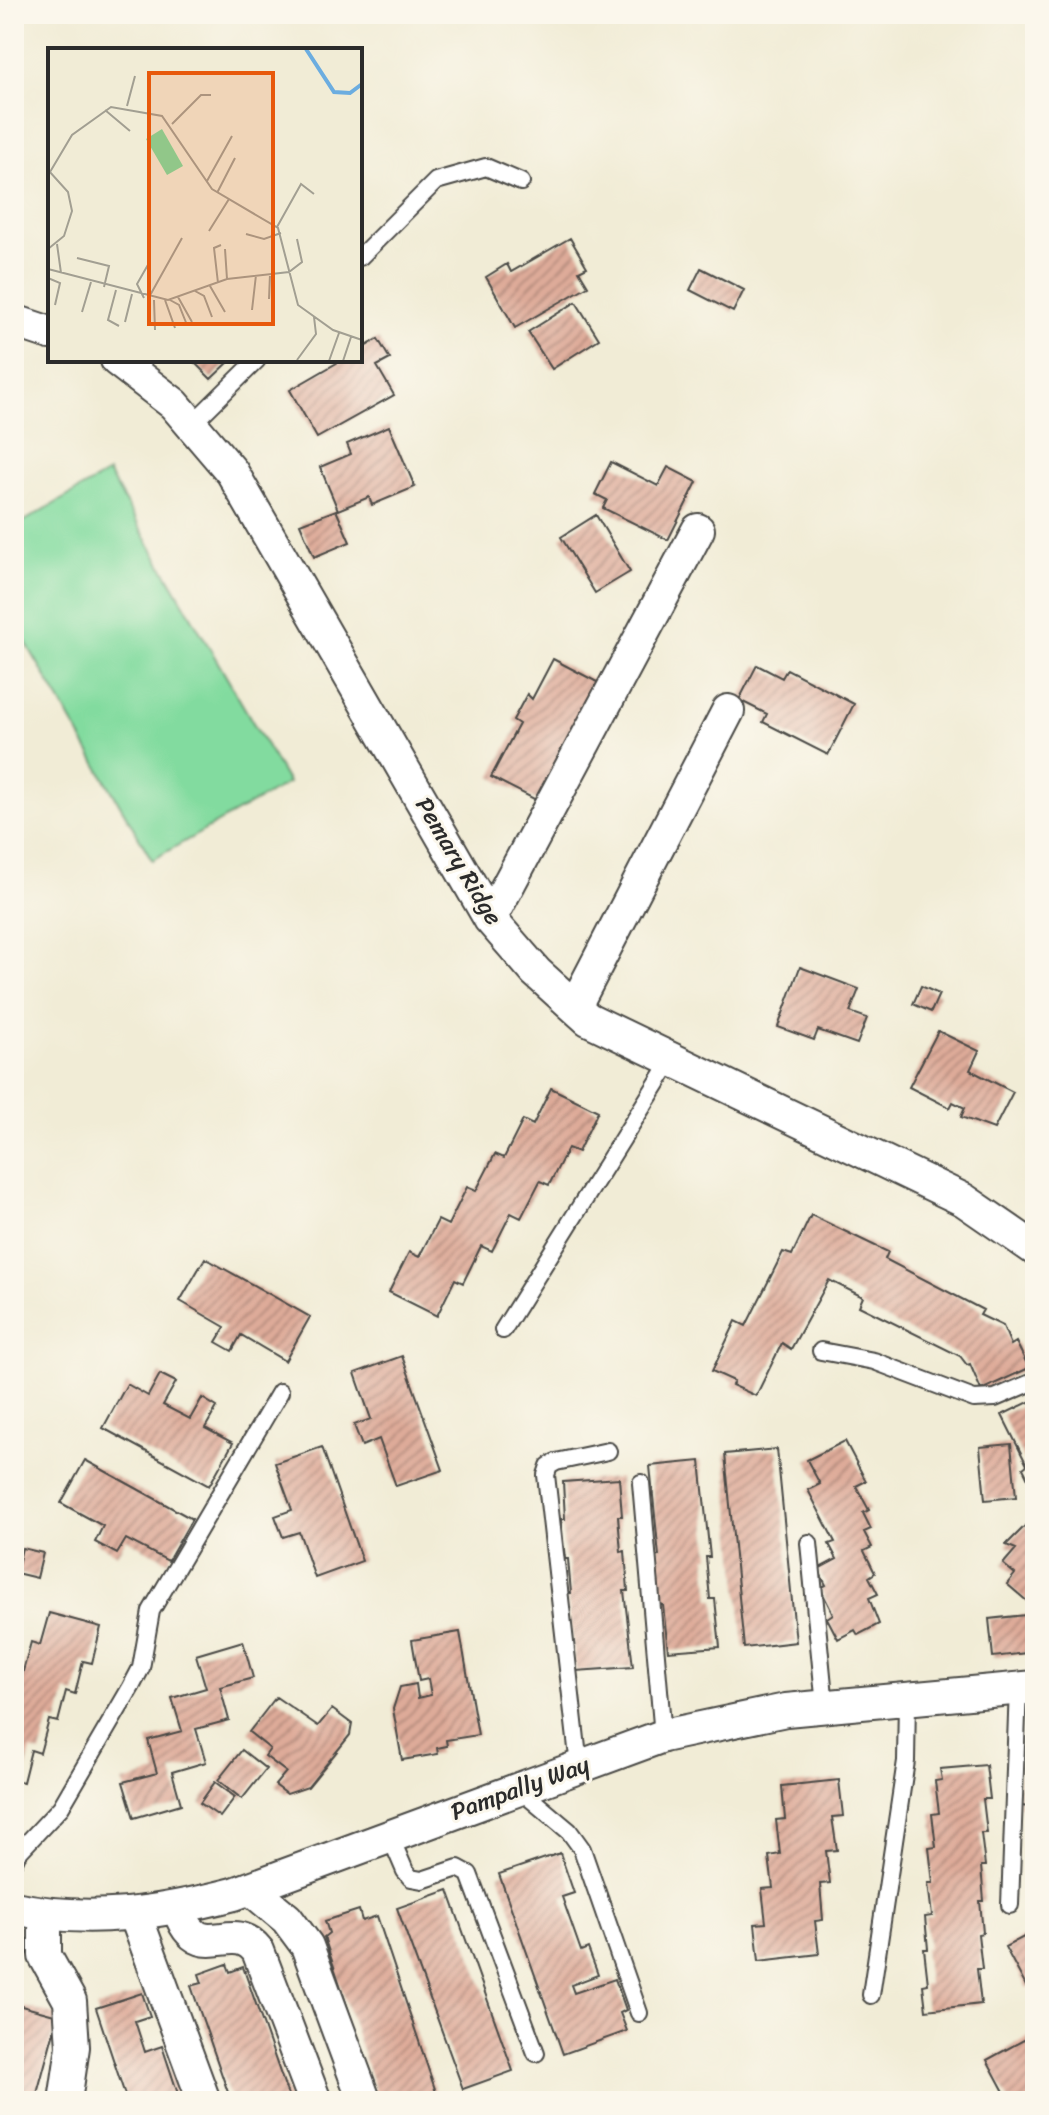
<svg xmlns="http://www.w3.org/2000/svg" width="1049" height="2115" font-family="Sriracha,sans-serif">
<style>
.garden{fill:#82db9f;stroke:#568365;stroke-width:2}
.building{fill:url(#building-hatch)}
.lines{fill:none;stroke-linecap:round;stroke-linejoin:round}
.lane-casing{stroke:#494845;stroke-width:20}
.street-casing{stroke:#494845;stroke-width:36}
.lane{stroke:#fff;stroke-width:16}
.street{stroke:#fff;stroke-width:32}
.labels{text-anchor:middle;dominant-baseline:central;stroke-width:6;stroke-linejoin:round;paint-order:stroke}
.street-label{font-size:24px;fill:#2b2b2b;stroke:#fbf7ec}
.inset-river{fill:none;stroke:#6cade0;stroke-width:4}
.inset-road{fill:none;stroke:#a29f92;stroke-width:2}
.view{fill:#e8590c;fill-opacity:0.15;stroke:#e8590c;stroke-width:4}
.inset-edge{fill:none;stroke:#2b2b2b;stroke-width:4}
</style>
<defs>
<pattern id="building-hatch" width="6" height="6" patternUnits="userSpaceOnUse" patternTransform="scale(2)"><rect width="6" height="6" fill="#deab99"/><path d="M-1 1l2-2M0 6l6-6M5 7l2-2" fill="none" stroke="#b48b7d"/></pattern>
</defs>
<rect width="100%" height="100%" fill="#fbf7ec"/>
<filter id="ink" filterUnits="userSpaceOnUse"><feTurbulence type="fractalNoise" baseFrequency=".0125" numOctaves="2"/><feDisplacementMap in="SourceGraphic" scale="16" xChannelSelector="R" yChannelSelector="G"/><feConvolveMatrix kernelMatrix="1 2 1 2 8 2 1 2 1" color-interpolation-filters="sRGB"/></filter>
<filter id="wash" filterUnits="userSpaceOnUse"><feTurbulence type="fractalNoise" baseFrequency=".006" numOctaves="4" result="noise"/><feDisplacementMap in="SourceGraphic" scale="32" xChannelSelector="R" yChannelSelector="G"/><feGaussianBlur stdDeviation="1.8" result="paint"/><feColorMatrix in="noise" values="0 0 0 0 0 0 0 0 0 0 0 0 0 0 0 0 0 1.4 0 .05"/><feComposite in="paint" operator="in"/></filter>
<g filter="url(#wash)">
<rect width="100%" height="100%" fill="#f1ecd6"/>
<path class="garden" d="M108 473 288 783 152 860 14 622V527Z"/>
<g id="blocks">
<path class="building" d="M14 174 25 176 20 196 14 195Z
M570 238 587 267 579 271 588 286 515 328 486 277 507 264 511 272Z
M701 268 744 290 733 312 690 290Z
M576 302 599 339 552 369 528 332Z
M378 339 390 359 377 366 394 395 317 438 290 390 342 360H360V350Z
M196 360H231L211 379 194 362Z
M389 426 415 487 372 505 369 497 338 510 320 467 351 454 347 444Z
M611 462 658 486 668 467 697 482 668 540 603 508 607 500 595 494Z
M336 510 350 542 314 557 300 524Z
M596 515 630 572 595 593 561 537Z
M553 659 599 683 538 801 491 777 519 724 513 720 527 694 532 699Z
M757 665 782 678 787 669 854 704 828 755 763 722 767 714 739 700Z
M800 967 859 989 850 1012 867 1018 857 1044 818 1030 814 1040 778 1027Z
M921 986 939 994 931 1012 913 1004Z
M938 1031 979 1051 970 1070 1013 1092 994 1129 961 1117 965 1108 953 1102 950 1108 909 1087Z
M551 1088 598 1111 578 1152 568 1148 549 1185 540 1181 521 1218 511 1213 492 1251 481 1246 463 1283 455 1279 437 1316 389 1292 409 1252 419 1257 438 1220 448 1225 467 1187 476 1191 495 1154 504 1158 523 1120 533 1125Z
M811 1215 888 1252 885 1259 983 1310 980 1315 1003 1326 1011 1345 1016 1342 1029 1368 981 1390 970 1364 967 1365 960 1356 859 1306 863 1297 829 1280 791 1349 782 1343 756 1396 732 1385 734 1381 712 1371 736 1321 746 1326 783 1252 792 1255Z
M205 1258 310 1317 285 1361 241 1335 232 1351 216 1342 225 1327 180 1301Z
M402 1356 443 1470 396 1486 379 1439 362 1446 354 1425 371 1419 355 1373Z
M160 1374 176 1382 163 1405 190 1419 202 1398 217 1407 205 1428 233 1443 209 1486 103 1428 127 1384 148 1396Z
M1035 1399V1493L1023 1468 1027 1465 1002 1415Z
M845 1441 866 1481 856 1486 869 1510 863 1513 871 1529 864 1532 872 1547 864 1551 875 1573 869 1577 878 1594 869 1598 879 1624 858 1635 855 1630 838 1639 827 1618 833 1614 820 1588 826 1585 818 1569 837 1559 829 1544 835 1542 808 1490 820 1484 807 1460Z
M1011 1444 1016 1497 985 1500 980 1447Z
M322 1447 362 1561 315 1578 299 1532 283 1537 275 1516 292 1510 275 1463Z
M777 1449 796 1642 744 1648 725 1454Z
M85 1460 192 1519 168 1561 126 1539 117 1554 95 1542 103 1526 61 1503Z
M700 1461 710 1557H706L710 1599H715L720 1647 668 1651 663 1605H658L654 1557 659 1556 650 1466Z
M619 1478 622 1516H618L621 1552 625 1551 628 1591H624L633 1667 576 1671 567 1593H571L568 1559H565L561 1519H565L563 1482Z
M1025 1526 1035 1529V1608L1007 1584 1015 1574 1003 1564 1016 1549 1006 1545Z
M22 1548 43 1553 37 1578 16 1573Z
M49 1613 101 1627 92 1663 83 1661 75 1694 66 1691 58 1722 49 1720 40 1753 31 1750 23 1782 14 1780V1673L22 1675 31 1642 40 1645Z
M1035 1614V1652L993 1657 989 1619Z
M460 1632 478 1735 446 1740 447 1746 437 1748 438 1754 402 1760 393 1709 400 1687 416 1684 418 1698 431 1695 428 1679 419 1681 412 1640Z
M243 1641 253 1678 220 1687 229 1720 196 1729 206 1762 172 1772 181 1804 134 1818 123 1782 157 1773 148 1740 182 1731 172 1698 206 1688 196 1655Z
M276 1697 318 1726 332 1709 352 1724 350 1735 308 1787 287 1794 275 1785 286 1772 265 1756 270 1749 249 1732Z
M242 1750 266 1769 242 1799 218 1780Z
M1021 1758H1035V1807L1019 1806Z
M986 1765 990 1799H983L987 1833H981L985 1866H981L984 1901H980L983 1933 978 1934 982 1969H977L981 2004 926 2010 923 1985 928 1984 924 1949H928L925 1917 932 1916 928 1883H933L929 1848 936 1847 932 1814 939 1813 935 1781 942 1780 940 1769Z
M839 1780 843 1816 832 1817 837 1850 826 1851 830 1883 820 1884 823 1920 815 1921 819 1954 759 1961 755 1924 766 1923 762 1889 773 1888 769 1856 780 1854 776 1820 785 1819 782 1786Z
M215 1782 235 1797 220 1817 200 1803Z
M560 1853 574 1893 562 1897 581 1951 588 1948 598 1975 571 1985 574 1993 615 1979 626 2010 620 2013 627 2031 563 2054 499 1874Z
M448 1890 513 2071 463 2089 397 1908Z
M359 1910 362 1921 377 1916 439 2101H379L324 1937 329 1933 325 1921Z
M1035 1931V1984L1027 1988 1005 1947Z
M227 1964 230 1972 243 1967 290 2101H231L191 1986 202 1983 199 1974Z
M142 1993 150 2016 135 2021 145 2052 162 2046 178 2094 164 2099 165 2101H127L96 2008Z
M14 2004 58 2016 35 2101H14Z
M1031 2036 1035 2044V2101H1009L987 2060Z"/>
</g>
</g>
<g filter="url(#ink)">
<use href="#blocks" fill-opacity="0" stroke="#494845" stroke-width="2"/>
<g class="lines">
<defs>
<path id="lane" d="M360 257 436 181 486 167 521 182
M191 425 257 360
M503 1330 673 1058
M821 1351 874 1361 974 1399 995 1398 1035 1381
M641 1483 663 1736
M809 1543 825 1706
M579 1766 546 1475 549 1466 556 1462 608 1451
M519 1789 569 1831 582 1849 639 2013
M390 1836 405 1871 411 1878 422 1880 458 1868 469 1874 536 2053
M14 1861 17 1854 61 1807 131 1687 141 1668 151 1611 280 1392
M1010 1905 1018 1688
M871 1995 906 1761 907 1699"/>
<path id="street" d="M14 321 50 333
M117 360 174 404 232 472 490 919 536 972 588 1019 964 1200 1035 1249
M490 919 698 530
M575 1006 728 711
M250 1888 287 1919 307 1946 363 2097
M14 1908C90 1924 160 1913 234 1894L663 1736 786 1710 1035 1687
M178 1908C181 1916 184 1925 190 1931 210 1954 236 1922 258 1951L315 2101
M45 1914V1956L70 2001 73 2047 65 2101
M135 1914 204 2101"/>
</defs>
<use href="#lane" class="lane-casing"/>
<use href="#street" class="street-casing"/>
<use href="#lane" class="lane"/>
<use href="#street" class="street"/>
</g>
</g>
<g class="labels">
<g class="street-label">
<text transform="translate(459 861) rotate(59)">Pemary Ridge</text>
<text transform="translate(520 1788) rotate(-20)">Pampally Way</text>
</g>
</g>
<g transform="translate(48 48)">
<rect width="314" height="314" fill="#f1ecd6"/>
<path d="M114 81 135 118 119 127 98 91Z" fill="#82db9f"/>
<path class="inset-river" d="M258 1 286 44 302 45 314 36"/>
<path class="inset-road" d="M79 58 87 28M57 62 82 83M124 76 153 47H163M2 124 24 87 63 59 114 68 164 141 230 180 250 257 285 282 314 292M159 133 184 88M169 145 187 110M229 179 253 136 266 146M161 183 181 151M198 186 216 191 233 185M9 196 13 225M0 201 16 188 24 163 20 144 1 123M177 201 179 231M29 210 61 218 56 239M0 221 120 252 179 231 241 224 254 214 249 191M0 230 12 235 7 257M170 235 166 200 173 197M162 238 177 264M68 242 60 272 71 278M147 243 156 248 164 269M130 249 144 274M96 250 89 236 101 215M100 251 134 190M221 251 222 226M106 252 107 282M117 252 127 280M122 252 131 257 139 277M204 262 208 227M34 264 43 234M77 274 84 246M249 312 268 286 266 269M281 313 291 285M295 313 303 289"/>
<path class="view" d="M101 25H225V276H101Z"/>
<rect width="314" height="314" class="inset-edge"/>
</g>
<rect width="1049" height="2115" fill="none" stroke="#fbf7ec" stroke-width="48"/>
</svg>
